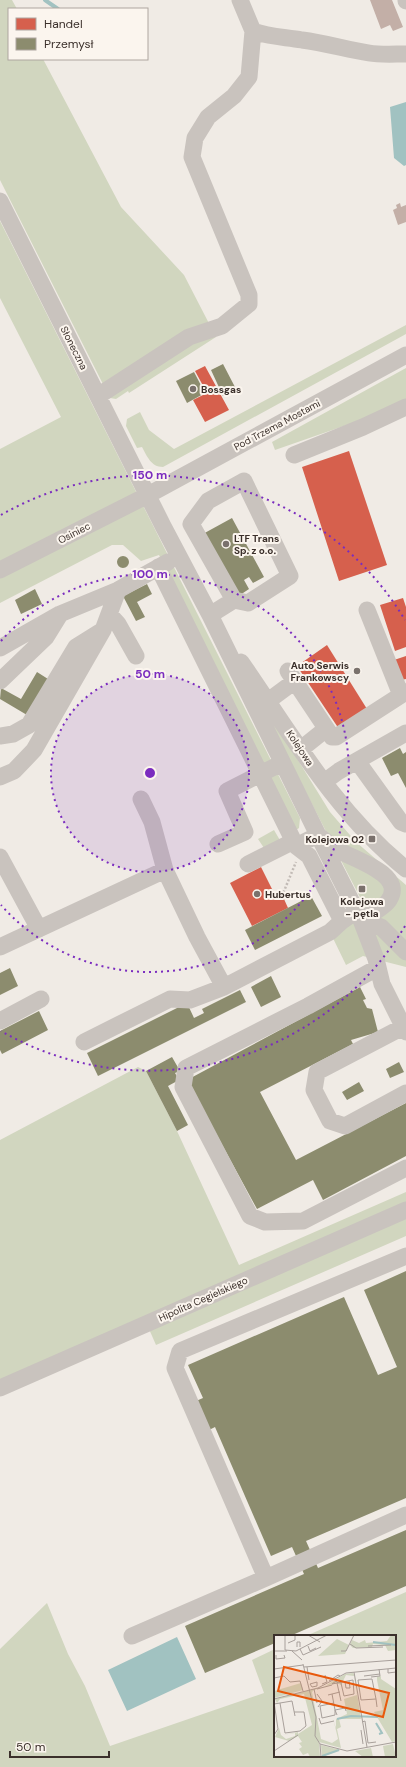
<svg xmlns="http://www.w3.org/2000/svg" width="406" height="1767" font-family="'DM Sans',sans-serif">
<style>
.green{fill:#d1d6bf}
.water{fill:#a1c2c1}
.shops{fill:#d6604d}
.industry{fill:#8c8c6e}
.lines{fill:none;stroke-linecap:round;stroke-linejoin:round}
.stream{stroke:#a1c2c1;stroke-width:4}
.building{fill:#c3afa7}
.path{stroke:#c2bbb6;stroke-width:2.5;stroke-dasharray:2 2;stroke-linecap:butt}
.minor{stroke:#c9c3be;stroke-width:17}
.ring{fill:none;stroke:#7b2cbf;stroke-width:2;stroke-dasharray:2 4}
.poi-dot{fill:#7a716c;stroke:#fbf5ee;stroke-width:1.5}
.labels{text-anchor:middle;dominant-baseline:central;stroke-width:4;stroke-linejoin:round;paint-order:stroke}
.street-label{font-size:10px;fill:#3b302b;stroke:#fbf5ee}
.poi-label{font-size:10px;font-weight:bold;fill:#3b302b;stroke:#fbf5ee;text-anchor:start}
.inset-river{fill:none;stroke:#a1c2c1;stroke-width:2}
.inset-road{fill:none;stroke:#a8a09b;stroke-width:1}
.view{fill:#e8590c;fill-opacity:0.15;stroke:#e8590c;stroke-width:2}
.inset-edge{fill:none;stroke:#3b302b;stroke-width:2}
.centre{fill:#7b2cbf;stroke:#fbf5ee;stroke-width:2}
.ring-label{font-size:12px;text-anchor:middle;font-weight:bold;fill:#7b2cbf;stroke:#fbf5ee;stroke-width:4;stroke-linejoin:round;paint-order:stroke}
</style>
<rect width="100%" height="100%" fill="#f0ebe5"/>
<path class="green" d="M0 0H12L17 9H9V59H43L121 207 184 275 216 337 129 393 128 391 116 399 110 398 0 180Z
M0 221 300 818 299 828 295 831 159 555 141 561 123 545H112L0 603V449L61 417 0 298Z
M406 325V334L163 467C151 467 147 456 142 447L137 448 126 426 127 419 140 412 149 430 174 449Z
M406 368V400L361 420 275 450 272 442Z
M267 717 272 718 330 812 356 842 406 885V967L363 956 346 965 330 932 364 905Z
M274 830 281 842 266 851 258 839Z
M138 1067 146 1071 177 1131 239 1265 406 1192V1203L0 1381V1140Z
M406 1218V1236L156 1345 149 1329Z
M406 1592V1767H0V1649L47 1603 68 1654 85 1686 110 1746 264 1693 252 1660 275 1649V1756H395V1636H306Z"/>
<path class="water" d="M406 102V165L404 166 394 158 390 107Z
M177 1637 196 1679 127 1711 108 1670Z"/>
<path class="shops" d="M205 366 229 410 205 422 193 400 207 393 195 371Z
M349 451 387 565 339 581 302 467Z
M403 598 406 607V647L395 651 380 605Z
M327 645 367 709 339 729 297 666Z
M406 656V679L401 680 394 660Z
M261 867 274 893 280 890 288 908 252 926 230 883Z"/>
<path class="industry" d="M223 364 236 389 223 396 211 370Z
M194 372 205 393 187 403 176 381Z
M232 518 264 577 253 583 249 577 244 580 249 589 240 595 201 535Z
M117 562a6 6 0 1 1 12 0a6 6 0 1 1-12 0Z
M147 584 152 594 137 602 145 617 136 621 123 596Z
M35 589 42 604 21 614 15 600Z
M37 672 48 679 27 715 0 699 1 688 21 699Z
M400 748 403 754 406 752V788L398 773 391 776 382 758Z
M311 896 322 916 255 950 245 930Z
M10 968 18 986 0 995V973Z
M271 976 281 997 261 1007 251 987Z
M360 987 366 999 363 1000 367 1008 372 1009 378 1032 351 1040 353 1044 260 1092 296 1160 406 1103V1156L323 1200 313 1180 257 1209 187 1080Z
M240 990 246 1002 98 1076 87 1053 187 1003 194 1018 204 1013 202 1009Z
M39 1011 48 1030 2 1054 0 1050V1031Z
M172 1057 180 1071 175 1073 179 1080 168 1086 188 1125 177 1131 146 1071Z
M399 1062 404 1072 390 1078 386 1069Z
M359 1082 364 1091 347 1100 342 1092Z
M406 1271V1498L306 1541 318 1568 406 1530V1586L290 1636H275V1643L205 1673 185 1626 304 1574 292 1547 271 1556 215 1427 209 1430 196 1401 203 1398 188 1365 344 1297 378 1375 397 1367 364 1290Z"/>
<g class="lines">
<path class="stream" d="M45 0 58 9"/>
</g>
<path class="building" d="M370 0H392L403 27 393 31 390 25 381 29Z
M400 203 401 207 406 205V222L398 225 393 210 397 208 396 205Z"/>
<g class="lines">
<path class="path" d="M282 896 296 862"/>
<path class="minor" d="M406 0V1
M253 31C269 37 285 37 302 40 324 43 346 49 369 53 380 55 394 54 406 54
M0 201 163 526 210 615 318 835 296 846 158 567
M98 396 189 337 222 326 249 304V295L192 157 195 138 208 117 234 96 249 77 253 31 240 0
M294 455 363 427 406 407
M244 481 290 576 248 603 234 600 191 524 208 501Z
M0 570 148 495 406 355
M367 610 401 695
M109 614 118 624 136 656
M210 615 234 600
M0 648 60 614 118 590 168 562
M241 662C291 734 336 813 406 869
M288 671 332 737H336L406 692
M0 681 46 637 59 616
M268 701 295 681
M0 736 13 734 29 725 76 647 100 632
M301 749 326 729
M357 761 401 822 406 824
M0 777 14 771 34 750 103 630 118 590
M324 782 339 771 406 733
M141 799 152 822 165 870 197 937 224 987
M218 844 245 832 227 791 282 763
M296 846 309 856 342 921
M0 857 39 929
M248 864 294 841
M361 920C368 916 385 907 389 900 406 874 353 859 338 850 331 846 324 840 318 835L361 920 376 959 382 984 406 1032
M361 920 381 927 406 952
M0 947 165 870
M377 968 308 1006 186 1068 183 1087 250 1216 265 1222 303 1221 406 1168
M0 1021 41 999
M403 1027 317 1072 314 1090 330 1121 345 1126 406 1093
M84 1042 170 999 190 1000 224 987 330 932 342 921 356 911
M0 1388 406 1210
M266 1578 175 1368 180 1351 406 1256
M132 1636 266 1578 406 1515"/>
</g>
<circle cx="150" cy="773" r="99" fill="#7b2cbf" fill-opacity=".12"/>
<g class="ring">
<circle cx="150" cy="773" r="99"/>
<path d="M1 641A199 199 0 1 1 1 905"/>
<path d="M405 926A298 298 0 0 1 1 1031M1 515A298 298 0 0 1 405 620"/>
</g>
<g class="poi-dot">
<circle cx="193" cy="389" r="4"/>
<circle cx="226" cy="544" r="4"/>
<circle cx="357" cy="671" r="4"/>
<rect x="368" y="835" width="8" height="8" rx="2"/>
<rect x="358" y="885" width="8" height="8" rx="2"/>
<circle cx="257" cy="894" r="4"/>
</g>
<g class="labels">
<g class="street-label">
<text transform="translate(74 348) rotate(63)">Słoneczna</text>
<text transform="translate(277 425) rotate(-28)">Pod Trzema Mostami</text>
<text transform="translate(74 533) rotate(-27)">Osiniec</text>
<text transform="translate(300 748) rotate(56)">Kolejowa</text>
<text transform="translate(203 1299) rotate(-24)">Hipolita Cegielskiego</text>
</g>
<g class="poi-label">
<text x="201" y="389">Bossgas</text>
<text x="234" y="538">LTF Trans<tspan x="234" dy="12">Sp. z o.o.</tspan></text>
<text x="349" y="665" text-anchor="end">Auto Serwis<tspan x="349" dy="12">Frankowscy</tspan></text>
<text x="364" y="839" text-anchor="end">Kolejowa 02</text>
<text x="265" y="894">Hubertus</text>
<text x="362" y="901" text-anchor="middle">Kolejowa<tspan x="362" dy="12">- pętla</tspan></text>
</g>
</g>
<g transform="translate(274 1635)">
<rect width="122" height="122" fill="#f0ebe5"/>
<path d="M117 0 122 1V15L114 16 111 10 99 9 98 12 79 13 76 10 78 5 85 8 91 5 92 8 113 6ZM63 4 75 10 71 19 44 21ZM79 38 80 39 87 84H65L67 92 63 94 67 113 45 107 46 122H36L34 118 29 120 25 114 28 112 25 108 28 107 24 101 15 106 1 102 5 93 7 100 12 104 21 101V98L8 100 24 97V99L38 90 30 59 6 64 3 68 1 64 57 50 40 55 38 57 47 104 58 108 64 104 60 87 62 93V84L73 79 70 64 83 60 80 41 72 40 67 50 63 48 51 51 71 39ZM107 41V44L122 54V106L118 107 100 77 109 75 103 45V42ZM27 48 29 55 0 63V56ZM119 109 122 122H111L109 111ZM47 110 66 115 48 122ZM97 113 99 122H89L81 116Z" fill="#d1d6bf"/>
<path class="inset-river" d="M99 7 122 10M63 84 77 81 104 82M102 88 108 98 105 99M48 121 65 115"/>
<path class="inset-road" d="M11 0V15M34 0 46 7M14 8 21 5V0M76 9 82 13 109 12M34 11 36 16 42 13M94 11 117 10M23 12V7H26V12M26 14 29 20 47 12M11 15 22 16 53 0M0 16H13M18 16 28 25M67 16H72L80 0M2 20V24L11 23 10 20M29 29 42 82 41 101 46 109 47 122M30 32 122 25M33 32 35 45M0 34 29 30M114 34V38L122 37M80 37 93 112M90 41 106 39M97 42 106 41 105 34M0 43 10 41 16 47 26 46 29 56M55 46 64 40 66 41M43 47V51L38 52 36 49ZM71 47 72 53H76L75 46M63 48 67 66M64 48 62 46 58 49 79 45 80 59 70 61 67 48M48 49 53 47 51 40M44 53 72 38 122 33M40 54 43 68M43 54 58 50M43 59 48 66 44 72M58 59 61 75V80L48 83 46 71 60 68M54 60 66 57M0 64 44 53M102 64 87 65 84 45 98 44 102 64 103 72M0 67 4 94 0 100M6 68 11 98 26 96 32 91 30 77H20M0 69 18 66 21 81M63 80 61 75 71 73 72 76M45 83 47 89 60 86M88 87 91 86 94 108 102 107M87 95 89 109M46 109 73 116 122 107M0 116 24 100"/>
<path class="view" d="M10 32 115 58 109 82 4 56Z"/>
<rect width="122" height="122" class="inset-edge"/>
</g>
<circle cx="150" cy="773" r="6" class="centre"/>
<g class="ring-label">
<text x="150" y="479">150 m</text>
<text x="150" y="578">100 m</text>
<text x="150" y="678">50 m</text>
</g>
<rect x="8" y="8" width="140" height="52" fill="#fbf5ee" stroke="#aea6a0"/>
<rect x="16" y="18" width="20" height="12" fill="#d6604d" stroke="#aea6a0"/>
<text x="44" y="28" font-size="12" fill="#3b302b">Handel</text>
<rect x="16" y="38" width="20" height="12" fill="#8c8c6e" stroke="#aea6a0"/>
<text x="44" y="48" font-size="12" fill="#3b302b">Przemysł</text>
<path d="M10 1751v6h99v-6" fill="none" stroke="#3b302b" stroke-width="2"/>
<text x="16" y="1751" font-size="12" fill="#3b302b" stroke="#fbf5ee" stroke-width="3" paint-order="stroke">50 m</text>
</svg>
